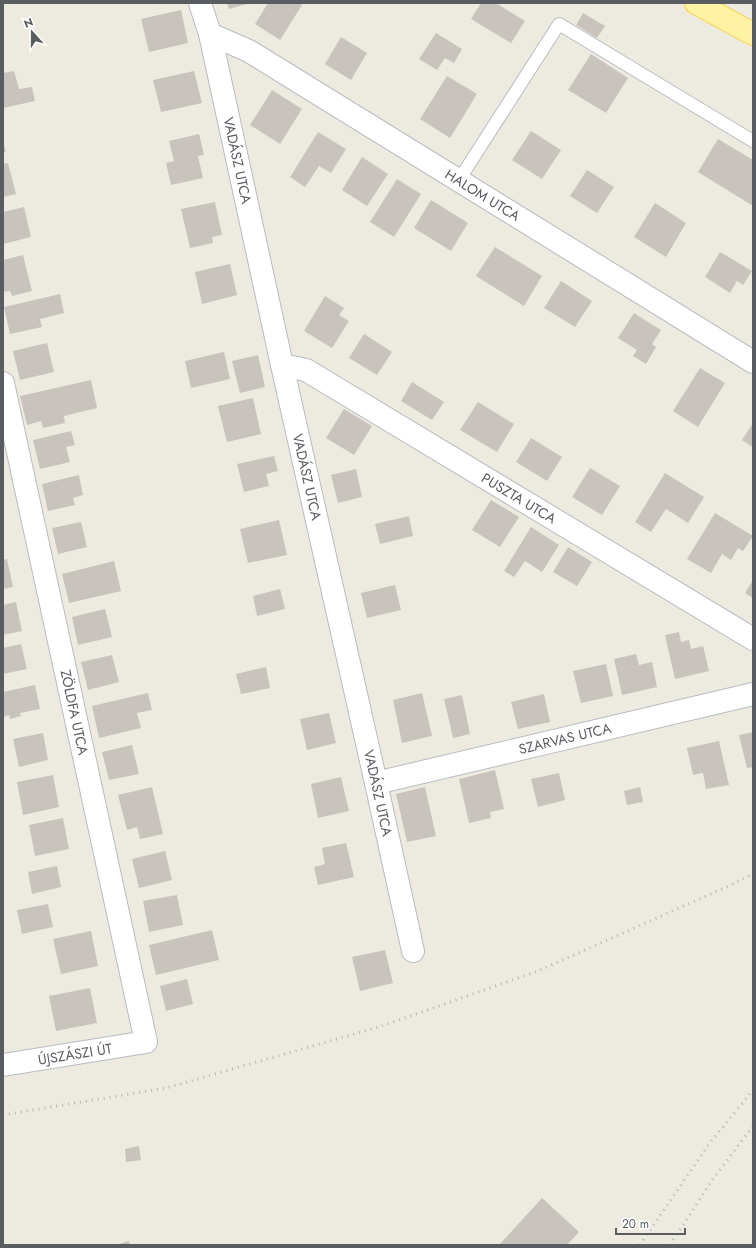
<svg xmlns="http://www.w3.org/2000/svg" width="756" height="1248" font-family="Jost,sans-serif">
<style>
.building{fill:#c8c4bd}
.lines{fill:none;stroke-linecap:round;stroke-linejoin:round}
.service-casing{stroke:#b8bbc0;stroke-width:14}
.minor-casing{stroke:#b8bbc0;stroke-width:24}
.primary-casing{stroke:#fbce4b;stroke-width:24}
.service{stroke:#fff;stroke-width:12}
.minor{stroke:#fff;stroke-width:22}
.primary{stroke:#fff3a3;stroke-width:22}
.rail{stroke:#b4b5b5;stroke-width:3;stroke-dasharray:1 5;stroke-linecap:butt}
.labels{text-anchor:middle;dominant-baseline:central;stroke-width:3;stroke-linejoin:round;paint-order:stroke}
.street-label{font-size:14px;fill:#595d62;stroke:#fff}
</style>
<rect width="100%" height="100%" fill="#edebe0"/>
<path class="building" d="M227 3H250L229 9Z
M268 3H299L302 5 280 40 255 24Z
M481 3H496L525 21 511 43 471 19Z
M181 10 188 43 149 52 141 19Z
M583 13 605 26 597 38 576 25Z
M436 33 462 49 454 63 445 58 437 70 419 59Z
M341 37 367 53 351 80 325 64Z
M591 54 628 78 606 113 568 90Z
M14 71 19 89 32 87 35 101 3 108V73Z
M194 71 202 103 161 112 153 80Z
M447 76 477 94 450 138 420 119Z
M272 90 302 109 280 144 250 125Z
M531 131 561 150 542 179 512 160Z
M318 132 346 149 331 173 319 166 305 187 290 177Z
M199 134 204 155 198 156 203 178 171 185 166 163 174 161 169 141Z
M718 139 753 160V206L698 172Z
M3 141 6 152 3 153Z
M362 157 388 174 367 206 342 190Z
M8 163 16 194 3 197V164Z
M587 170 614 187 597 213 570 196Z
M397 179 421 194 394 237 370 222Z
M431 200 468 223 451 251 414 228Z
M215 202 222 235 212 237 213 243 190 248 181 209Z
M655 203 686 223 666 257 634 237Z
M24 207 31 237 3 244V212Z
M495 247 542 276 524 306 476 276Z
M720 252 752 271 743 285 737 281 730 293 705 277Z
M23 255 32 291 12 296 10 291 3 292V260Z
M230 264 237 295 202 304 195 272Z
M561 281 592 301 575 327 544 308Z
M60 294 64 313 40 319 42 327 10 334 4 307Z
M325 296 344 308 339 315 349 321 332 348 304 331Z
M634 313 661 330 652 344 656 347 646 364 633 356 637 350 618 338Z
M364 334 392 352 377 375 349 358Z
M47 343 54 372 20 380 13 351Z
M224 352 230 379 191 388 185 361Z
M258 355 265 387 240 393 232 361Z
M700 368 725 383 698 427 673 411Z
M91 380 97 408 64 416 65 423 43 428 41 421 27 425 20 396Z
M412 382 444 402 432 420 401 401Z
M253 398 261 434 227 442 218 406Z
M478 402 514 424 497 452 460 430Z
M344 409 372 426 354 455 326 438Z
M753 423V447L742 440Z
M71 431 75 445 66 447 70 462 40 469 33 440Z
M531 438 562 457 547 481 516 462Z
M274 456 278 471 266 474 269 486 244 492 237 464Z
M590 468 620 486 602 515 572 497Z
M356 469 362 497 338 503 331 475Z
M665 473 704 497 688 523 666 509 651 532 635 522Z
M79 475 83 495 73 498 75 505 48 511 42 484Z
M491 500 519 517 500 547 472 530Z
M715 513 753 536 743 551 738 548 731 560 722 554 711 573 687 559Z
M409 516 413 536 380 544 375 524Z
M279 520 287 555 248 563 240 529Z
M81 522 87 547 58 554 52 528Z
M531 527 559 545 542 572 525 561 514 577 504 571Z
M568 547 592 562 577 586 553 572Z
M7 559 13 587 3 589V560Z
M114 561 121 591 69 603 62 574Z
M753 580V598L745 593Z
M395 585 401 610 367 618 361 593Z
M280 589 285 609 257 616 253 596Z
M16 602 22 631 3 635V605Z
M105 609 112 637 78 645 72 617Z
M679 632 681 642 689 640 691 649 703 646 709 671 675 679 665 635Z
M21 644 27 669 3 674V648Z
M636 654 639 665 652 662 657 687 622 695 614 659Z
M112 655 119 682 88 690 81 662Z
M606 664 613 696 581 703 573 671Z
M266 667 270 688 241 694 236 674Z
M35 685 40 709 20 713 21 716 10 719 9 715 3 717V692Z
M148 693 152 710 137 713 141 728 99 738 92 706Z
M422 693 432 736 402 743 393 700Z
M544 694 550 722 518 729 511 702Z
M462 695 470 734 453 738 444 699Z
M329 713 336 743 307 750 300 719Z
M753 732V767L747 768 739 735Z
M43 733 48 760 19 767 13 739Z
M719 741 729 785 706 789 703 773 693 775 687 748Z
M132 745 139 774 109 780 102 752Z
M495 770 504 809 490 812 491 818 469 823 459 779Z
M559 773 565 800 538 807 531 779Z
M53 775 59 807 23 815 17 782Z
M341 777 349 811 318 818 311 784Z
M152 787 163 834 140 839 137 827 127 830 118 795Z
M425 787 436 836 407 842 396 794Z
M640 787 643 802 627 805 624 791Z
M63 818 69 849 35 856 29 825Z
M346 843 354 877 318 885 314 867 325 864 322 848Z
M165 851 172 880 139 888 132 859Z
M57 866 61 887 32 894 28 872Z
M177 895 183 925 149 932 143 901Z
M48 904 53 927 22 934 17 910Z
M212 930 219 960 156 975 149 945Z
M91 931 98 966 61 974 53 939Z
M385 950 393 983 360 991 352 957Z
M187 979 193 1004 166 1011 160 986Z
M90 988 97 1023 56 1031 49 996Z
M139 1146 141 1160 126 1162 125 1149Z
M542 1198 579 1232 567 1245H499Z
M129 1241 130 1245H116Z"/>
<g class="lines">
<defs>
<path id="service" d="M459 180 559 24 753 141"/>
<g id="minor">
<path id="s1" d="M200 3 210 34 282 365 376 783 413 951"/>
<path id="s2" d="M210 34 249 51 753 362"/>
<path id="s3" d="M282 365 306 370 753 639"/>
<path id="s4" d="M3 383 146 1042 3 1065"/>
<path id="s5" d="M376 783 753 694"/>
</g>
<path id="primary" d="M696 3 753 34"/>
</defs>
<use href="#service" class="service-casing"/>
<use href="#minor" class="minor-casing"/>
<use href="#primary" class="primary-casing"/>
<use href="#service" class="service"/>
<use href="#minor" class="minor"/>
<use href="#primary" class="primary"/>
<path class="rail" d="M3 1115 166 1088 379 1027 538 971 733 884 753 874
M640 1245 709 1144 753 1090
M670 1245 713 1179 753 1126"/>
</g>
<g class="labels">
<g class="street-label">
<text stroke="none"><textPath href="#s1" startOffset="162">VADÁSZ UTCA</textPath></text>
<text stroke="none"><textPath href="#s2" startOffset="317">HALOM UTCA</textPath></text>
<text stroke="none"><textPath href="#s1" startOffset="486">VADÁSZ UTCA</textPath></text>
<text stroke="none"><textPath href="#s3" startOffset="273">PUSZTA UTCA</textPath></text>
<text stroke="none"><textPath href="#s4" startOffset="337">ZÖLDFA UTCA</textPath></text>
<text stroke="none"><textPath href="#s5" startOffset="194">SZARVAS UTCA</textPath></text>
<text stroke="none"><textPath href="#s1" startOffset="810">VADÁSZ UTCA</textPath></text>
<text transform="translate(75 1054) rotate(-9)">ÚJSZÁSZI ÚT</text>
</g>
</g>
<rect width="756" height="1248" fill="none" stroke="#595d62" stroke-width="8"/>
<g transform="translate(32 32) rotate(339)" stroke="#ffffff" stroke-width="3" paint-order="stroke">
<path d="M0-3L7 15L0 10L-7 15Z" fill="#595d62"/>
<text y="-6" font-size="11" font-weight="bold" text-anchor="middle" fill="#595d62">N</text>
</g>
<path d="M616 1228v6h69v-6" fill="none" stroke="#595d62" stroke-width="2"/>
<text x="622" y="1228" font-size="12" fill="#595d62" stroke="#ffffff" stroke-width="3" paint-order="stroke">20 m</text>
</svg>
